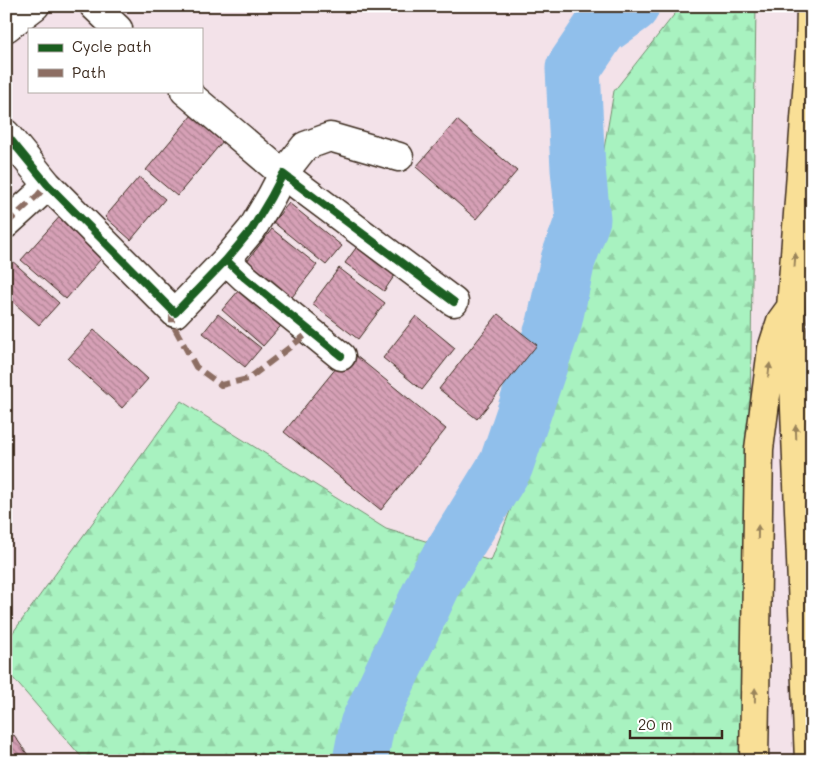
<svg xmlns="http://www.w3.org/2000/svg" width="818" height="767" font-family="Mali,sans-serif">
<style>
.forest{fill:url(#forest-firs);stroke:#728e6f}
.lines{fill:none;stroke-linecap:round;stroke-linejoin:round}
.river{stroke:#90bfeb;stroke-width:55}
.building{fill:url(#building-back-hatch);stroke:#3b2a1e}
.street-casing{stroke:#3b2a1e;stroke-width:31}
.highway-casing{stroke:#3b2a1e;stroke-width:31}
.street{stroke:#fff;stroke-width:28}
.highway{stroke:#f9df96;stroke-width:28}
.quiet{stroke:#8d6e63;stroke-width:6;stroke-dasharray:12 6;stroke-linecap:butt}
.cycleway-casing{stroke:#fff;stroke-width:11}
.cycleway{stroke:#1b5e20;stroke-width:8}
.oneway{fill:#9a845a}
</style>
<defs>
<pattern id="forest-firs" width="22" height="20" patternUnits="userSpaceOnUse" patternTransform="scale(1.25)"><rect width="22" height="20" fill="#a8f2c0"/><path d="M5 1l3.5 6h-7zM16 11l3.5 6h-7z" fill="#92d0a5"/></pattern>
<pattern id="building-back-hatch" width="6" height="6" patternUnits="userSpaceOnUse" patternTransform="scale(1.25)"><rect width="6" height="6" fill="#d6a0b6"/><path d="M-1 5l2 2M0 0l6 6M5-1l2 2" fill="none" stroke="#af8393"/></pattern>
</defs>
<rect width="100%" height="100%" fill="#f3e2e9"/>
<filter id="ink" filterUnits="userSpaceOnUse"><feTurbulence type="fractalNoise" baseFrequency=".02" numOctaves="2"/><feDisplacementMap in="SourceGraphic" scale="10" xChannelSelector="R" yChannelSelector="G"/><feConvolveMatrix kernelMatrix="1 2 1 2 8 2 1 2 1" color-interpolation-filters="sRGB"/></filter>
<g filter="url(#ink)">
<path class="forest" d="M681 6H756L745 761H85L6 670V642L181 401 386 529 491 561 568 358 614 91Z"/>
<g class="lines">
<path class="river" d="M360 761 367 725 437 577 506 465 554 324 568 260 583 219 578 169 573 69 600 29 632 6"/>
</g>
<path class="building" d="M192 115 223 141 177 196 146 170Z
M457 120 517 171 476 219 416 167Z
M139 177 165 199 131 240 105 217Z
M289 203 342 246 326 265 273 222Z
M63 213 107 252 66 299 21 260Z
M272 229 317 265 289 301 244 265Z
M361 241 399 269 384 291 345 263Z
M10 259 59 303 39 325 6 296V263Z
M339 268 385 303 358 339 312 304Z
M245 283 287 319 263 346 222 310Z
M218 314 261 348 245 367 203 333Z
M498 314 537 345 477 419 439 389Z
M416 316 455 348 422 390 383 358Z
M94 330 148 379 122 408 68 359Z
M350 351 446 429 381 510 284 432Z
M14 735 32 761H6V740Z"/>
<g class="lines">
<defs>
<path id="street" d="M94 6 118 29
M6 28 35 6
M185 91 283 174 305 146 330 137 399 157
M6 134 47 184 175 313 226 260
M6 224 38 195 47 184
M341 356 245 278 226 260 252 229 271 197 283 174 454 302"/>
<path id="highway" d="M754 761 759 449 772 349 781 321 789 310
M809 761 791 308 810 52 811 6"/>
</defs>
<use href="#street" class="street-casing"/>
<use href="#highway" class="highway-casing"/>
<use href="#street" class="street"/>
<use href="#highway" class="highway"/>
<path class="quiet" d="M6 224 38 195 47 184
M174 312 175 313 172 316V323L196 367 221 385 248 379 311 331"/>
<defs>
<path id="cycleway" d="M6 134 47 184 175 313 226 260
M341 356 245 278 226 260 252 229 271 197 283 174 454 302"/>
</defs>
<use href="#cycleway" class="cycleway-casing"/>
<use href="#cycleway" class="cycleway"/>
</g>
<defs><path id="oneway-solid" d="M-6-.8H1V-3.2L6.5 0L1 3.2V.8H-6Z" transform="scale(1.25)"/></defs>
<g class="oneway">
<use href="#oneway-solid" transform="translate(795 260) rotate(-86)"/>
<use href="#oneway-solid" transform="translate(769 370) rotate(-83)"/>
<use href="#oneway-solid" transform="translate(796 432) rotate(-92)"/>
<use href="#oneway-solid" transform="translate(758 532) rotate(-89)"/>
<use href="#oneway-solid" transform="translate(755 695) rotate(-89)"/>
</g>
</g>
<rect width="818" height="767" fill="none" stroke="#fff" stroke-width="25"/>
<rect x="12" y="12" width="793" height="742" fill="none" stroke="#3b2a1e" stroke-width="2" filter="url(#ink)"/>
<rect x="28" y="28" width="175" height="65" fill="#ffffff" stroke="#b1aaa5"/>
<rect x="38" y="44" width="25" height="8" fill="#1b5e20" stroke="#b1aaa5"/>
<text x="72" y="52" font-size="15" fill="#3b2a1e">Cycle path</text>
<rect x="38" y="69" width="25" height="8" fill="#8d6e63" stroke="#b1aaa5"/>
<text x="72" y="78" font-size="15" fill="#3b2a1e">Path</text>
<path d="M630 730v8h92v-8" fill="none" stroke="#3b2a1e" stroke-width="2.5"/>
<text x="638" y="730" font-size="15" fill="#3b2a1e" stroke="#ffffff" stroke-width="4" paint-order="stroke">20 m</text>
</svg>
